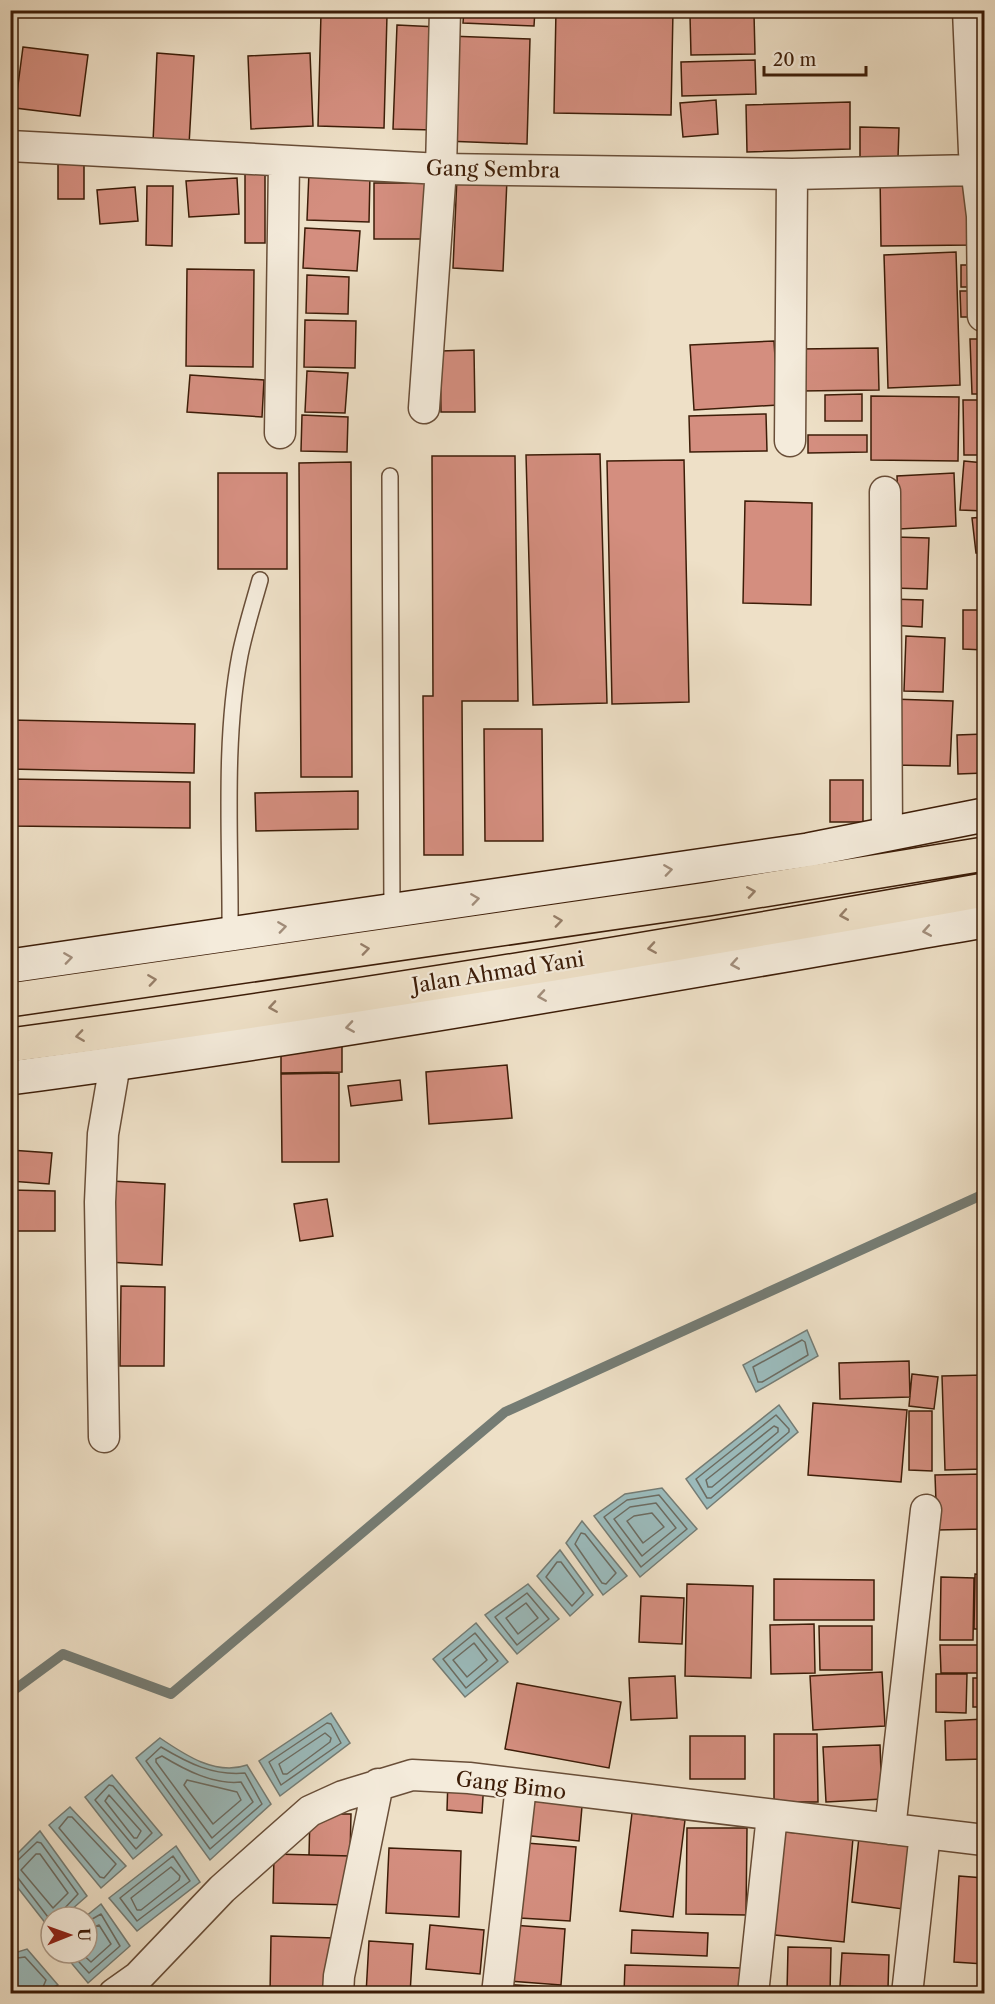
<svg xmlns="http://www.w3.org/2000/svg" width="995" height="2004" font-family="'Libre Caslon Text',serif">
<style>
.water{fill:#9bbbbc;stroke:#757c74;stroke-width:1.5}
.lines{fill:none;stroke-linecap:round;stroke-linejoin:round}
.shore{stroke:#6c6c62;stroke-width:1.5}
.stream{stroke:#757c74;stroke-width:10}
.building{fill:#d48e7f;stroke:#3d1d08;stroke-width:1.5}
.lane-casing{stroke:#694e38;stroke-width:18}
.street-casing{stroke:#694e38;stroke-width:33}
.secondary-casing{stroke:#3d1d08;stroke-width:36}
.highway-casing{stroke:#3d1d08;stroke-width:36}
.lane{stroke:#f4ebdb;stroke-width:15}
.street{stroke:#f4ebdb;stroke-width:30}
.secondary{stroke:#f4ebdb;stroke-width:33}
.highway{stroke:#eee0c7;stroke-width:33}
.oneway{stroke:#a28e7c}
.oneway2{stroke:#967e68}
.labels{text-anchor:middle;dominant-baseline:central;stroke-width:4.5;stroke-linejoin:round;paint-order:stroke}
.street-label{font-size:21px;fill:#3d1d08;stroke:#f4ebdb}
</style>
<rect width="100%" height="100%" fill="#eee0c7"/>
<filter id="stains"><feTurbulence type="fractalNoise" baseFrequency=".00333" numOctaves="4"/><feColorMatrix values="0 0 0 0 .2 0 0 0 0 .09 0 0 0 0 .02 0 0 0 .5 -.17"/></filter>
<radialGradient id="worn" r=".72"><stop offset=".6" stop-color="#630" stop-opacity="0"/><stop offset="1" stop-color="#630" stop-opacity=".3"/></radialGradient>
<path class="water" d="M807 1330 818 1356 756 1392 743 1365Z
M779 1405 798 1432 707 1509 686 1479Z
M662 1488 697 1529 640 1577 594 1516 625 1494Z
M582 1521 627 1576 603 1595 566 1543Z
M560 1550 593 1595 570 1616 537 1576Z
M528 1584 559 1619 517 1654 485 1615Z
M476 1623 508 1662 465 1697 433 1659Z
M331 1713 350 1743 280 1796 259 1761Z
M160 1738C185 1755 216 1776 247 1765L271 1804 210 1860 136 1758Z
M112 1775 162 1835 133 1859 85 1797Z
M70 1807 126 1866 101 1888 49 1825Z
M40 1831 87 1896 63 1917H51L50 1929 11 1879V1860Z
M176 1846 200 1882 137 1931 109 1898Z
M101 1904 130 1946 88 1983 63 1953H87V1917H85Z
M27 1949 58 1985 41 1993H11V1954Z"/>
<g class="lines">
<path class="shore" d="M802 1340 805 1342 808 1355 762 1382H758L753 1367Z
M776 1415 789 1429V1432L711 1498H707L696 1479Z
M774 1426 778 1428V1432L712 1487H708L706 1480Z
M659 1495 687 1529 641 1567 604 1517 627 1500Z
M656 1503 676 1528 642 1556 614 1519 630 1507Z
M652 1513 664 1527 643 1543 627 1521 634 1516Z
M581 1533 585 1534 616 1573 606 1584 602 1583 575 1544Z
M557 1562H561L584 1593 572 1606 546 1577Z
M527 1593 549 1619 517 1645 495 1617Z
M526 1603 538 1618 518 1634 506 1618Z
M475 1633 498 1661 466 1688 443 1659Z
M474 1643 487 1660 467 1677 453 1660Z
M327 1723 331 1724 341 1743 281 1785 269 1762Z
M325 1733 331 1738 330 1742 287 1774H283L279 1764Z
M161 1747C188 1763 213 1776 245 1773L262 1804 210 1849 146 1761Z
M162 1756C185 1770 214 1785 241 1782L253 1802 212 1838 156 1762V1759Z
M187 1780 237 1792 241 1800 213 1824 184 1785Z
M109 1785 113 1786 152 1833 136 1849 95 1800Z
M109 1795 141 1831 137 1838H134L105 1801Z
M68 1817H72L116 1864 104 1878 100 1877 59 1828Z
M36 1854H40L68 1893 53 1908 21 1870Z
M173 1856 190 1881 137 1921 120 1898Z
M10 1864 16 1862 37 1842 41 1843 78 1894 62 1911 60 1917
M171 1867 180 1876 179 1880 141 1910H137L131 1898Z
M10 1876 18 1878 51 1921
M71 1953 89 1973 120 1946 101 1914 87 1922
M81 1953 91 1962 111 1944 99 1925 87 1930
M10 1959 25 1957 46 1980 40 1994"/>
<path class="stream" d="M10 1693 63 1654 171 1694 505 1412 984 1194"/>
</g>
<path class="building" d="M464 10H535L534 26 463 23Z
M556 10H673L671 115 554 113Z
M321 13 387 15 384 128 318 126Z
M754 14 755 54 691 55 690 15Z
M397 25 438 27 434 130 393 129Z
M449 36 530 39 527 144 445 141Z
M23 47 88 55 80 116 15 108Z
M157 53 194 56 189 145 153 142Z
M310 53 313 126 251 129 248 56Z
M755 60 756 94 682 96 681 62Z
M716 100 718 134 683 137 680 103Z
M850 102V149L747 152 746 105Z
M860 127 899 128 898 158 860 157Z
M58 159H84V199H58Z
M309 172 370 174 369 222 307 220Z
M245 173H265V243H245Z
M971 173V245L881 246 880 174Z
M457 177 507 179 503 271 453 268Z
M237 178 239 214 189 217 186 181Z
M374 183H429V239H374Z
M147 186H173L172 246 146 245Z
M135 187 138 221 100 224 97 190Z
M305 228 360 231 357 271 303 268Z
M956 252 960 385 888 388 884 255Z
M961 265H976V287H961Z
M187 269 254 270 253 367 186 366Z
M307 275 349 277 348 314 306 313Z
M960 291H977V317H961Z
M305 320 356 321 355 368 304 367Z
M970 339H984V394H972Z
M774 341 778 405 694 410 690 345Z
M878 348 879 390 800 391 799 349Z
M474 350 475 412H441L440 351Z
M307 371 348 373 345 413 305 412Z
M190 375 264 380 262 417 187 412Z
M862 394V421H825V395Z
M871 396 959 397 958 461 871 460Z
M963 400H984V455H964Z
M766 414 767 451 690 452 689 416Z
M302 415 348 417 347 452 301 451Z
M808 435H867V452L808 453Z
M600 454 607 703 533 705 526 455Z
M432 456H515L518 701H462L463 855H424L423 696H433Z
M684 460 689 702 612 704 607 461Z
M964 461 984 463V511L960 510Z
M351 462 352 777H301L299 463Z
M218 473H287V569H218Z
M954 473 956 526 899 529 897 476Z
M745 501 812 503 811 605 743 603Z
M984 517V553H976L972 518Z
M895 537 929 538 927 589 893 588Z
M891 599 923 600 922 627 889 625Z
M963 610H984V650L963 649Z
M906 636 945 638 943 692 904 691Z
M892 699 953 701 950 766 890 765Z
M10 720 195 724 194 773 10 769Z
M484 729H542L543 841H485Z
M984 734V773L958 774 957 735Z
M10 779 190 782V828L10 826Z
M830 780H863V822H830Z
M358 791V829L256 831 255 793Z
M342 1039V1072L281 1073V1040Z
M507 1065 512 1118 429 1124 426 1072Z
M339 1073V1162H282L281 1074Z
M400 1080 402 1100 351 1106 348 1086Z
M10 1150 52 1153 49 1184 10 1181Z
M111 1181 165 1184 162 1265 107 1262Z
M10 1190 55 1191V1231H10Z
M327 1199 333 1236 300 1241 294 1204Z
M121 1286 165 1287 164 1366H120Z
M909 1361 910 1397 840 1399 839 1363Z
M912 1374 938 1377 934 1409 909 1406Z
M984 1375V1469L945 1470 942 1376Z
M813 1403 907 1410 901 1482 808 1475Z
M909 1411H932V1471L909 1470Z
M984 1474V1529L937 1530 935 1475Z
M975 1574 984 1575V1629H974Z
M941 1577 974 1578 973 1640H940Z
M774 1579 874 1580V1620H774Z
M687 1584 753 1586 751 1678 685 1676Z
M641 1596 684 1598 682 1644 639 1642Z
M814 1624 815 1673 771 1674 770 1625Z
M819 1626H872V1670H820Z
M940 1645H984V1673H941Z
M882 1672 885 1726 813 1730 810 1676Z
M936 1674H967L966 1713 936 1712Z
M675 1676 677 1718 631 1720 629 1678Z
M973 1678H984V1707H973Z
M517 1683 621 1702 609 1768 505 1749Z
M984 1719V1759L946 1760 945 1721Z
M774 1734H817L818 1802H774Z
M690 1736H745V1779H690Z
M880 1745 882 1799 826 1802 823 1747Z
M448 1779 484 1781 482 1813 447 1810Z
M526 1790 583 1795 579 1841 522 1835Z
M632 1813 685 1820 673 1917 620 1911Z
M310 1814H351L350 1856 309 1855Z
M687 1828H747L746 1915 686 1914Z
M775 1831 853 1838 844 1942 765 1934Z
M859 1837 911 1842 903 1909 852 1902Z
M526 1843 576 1847 570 1921 520 1918Z
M389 1848 461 1851 459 1917 386 1913Z
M274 1854 350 1856 349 1905 273 1903Z
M959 1876 984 1878V1964L954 1962Z
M430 1925 484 1930 480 1974 426 1969Z
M512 1925 565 1929 561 1985 509 1981Z
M632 1930 708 1933 707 1956 631 1953Z
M271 1936 334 1938 333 1994H270Z
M369 1941 413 1944 410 1994H366Z
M788 1947 831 1948 830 1993 787 1992Z
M842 1953 889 1955 888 1988 840 1986Z
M625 1965 742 1968 741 1994H624Z
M502 1984 565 1988V1994H502Z"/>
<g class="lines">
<defs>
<path id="lane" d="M390 476 392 911
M230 934C231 844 223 744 240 655 245 630 253 605 260 580"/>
<path id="street" d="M968 10 974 152 982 216 983 316
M10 146 441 169 792 174 976 170
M424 408 441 169 445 10
M280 433 284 163
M790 441 792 174
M885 492 887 834
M104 1437 100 1202 103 1134 115 1064
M890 1829 926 1510
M114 1994 138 1977 222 1889 310 1811 343 1796 412 1775 469 1778 984 1840
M338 1994 339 1976 378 1784
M497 1994 521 1786
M753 1994 772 1815
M907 1994 925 1833"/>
<path id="secondary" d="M10 966 808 850 984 815
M10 1078C336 1035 661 976 984 921"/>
<path id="highway" d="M10 1000 708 899 984 854
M10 1045C336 1002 661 948 984 890"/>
</defs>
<use href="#lane" class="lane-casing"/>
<use href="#street" class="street-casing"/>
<use href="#secondary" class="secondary-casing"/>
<use href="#highway" class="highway-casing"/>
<use href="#lane" class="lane"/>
<use href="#street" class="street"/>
<use href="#secondary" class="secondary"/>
<use href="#highway" class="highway"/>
</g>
<defs><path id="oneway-chevron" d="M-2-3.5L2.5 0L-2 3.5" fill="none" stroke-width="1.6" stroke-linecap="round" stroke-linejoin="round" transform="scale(1.5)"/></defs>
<g class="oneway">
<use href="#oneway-chevron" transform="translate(668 870) rotate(-8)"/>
<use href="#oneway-chevron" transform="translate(475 899) rotate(-8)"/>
<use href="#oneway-chevron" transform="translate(282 927) rotate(-8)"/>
<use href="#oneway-chevron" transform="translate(927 931) rotate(170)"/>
<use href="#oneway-chevron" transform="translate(68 958) rotate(-8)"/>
<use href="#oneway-chevron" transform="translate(735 964) rotate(170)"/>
<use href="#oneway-chevron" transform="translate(542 996) rotate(171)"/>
<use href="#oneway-chevron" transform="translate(350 1027) rotate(171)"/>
</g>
<g class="oneway2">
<use href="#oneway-chevron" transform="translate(751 892) rotate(-9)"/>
<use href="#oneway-chevron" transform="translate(844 915) rotate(170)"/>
<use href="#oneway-chevron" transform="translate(558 921) rotate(-8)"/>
<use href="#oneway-chevron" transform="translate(652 948) rotate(171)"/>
<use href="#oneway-chevron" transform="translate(365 949) rotate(-8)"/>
<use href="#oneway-chevron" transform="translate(152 980) rotate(-8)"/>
<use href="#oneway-chevron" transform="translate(273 1007) rotate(171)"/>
<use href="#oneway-chevron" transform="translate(80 1036) rotate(172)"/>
</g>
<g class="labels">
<g class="street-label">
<text transform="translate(493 169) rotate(1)">Gang Sembra</text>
<text transform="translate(498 972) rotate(-9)">Jalan Ahmad Yani</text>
<text transform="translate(511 1785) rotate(7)">Gang Bimo</text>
</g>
</g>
<rect width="995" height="2004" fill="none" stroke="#eee0c7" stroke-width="36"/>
<rect x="12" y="12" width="971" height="1980" fill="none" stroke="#3d1d08" stroke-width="3"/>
<rect x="18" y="18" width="959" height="1968" fill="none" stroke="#3d1d08" stroke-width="1.5"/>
<g transform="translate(69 1935) rotate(89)"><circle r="28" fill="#f4ebdb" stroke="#ab9987" stroke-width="1.5"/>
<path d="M0-4.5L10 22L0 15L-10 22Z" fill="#8f2418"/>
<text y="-9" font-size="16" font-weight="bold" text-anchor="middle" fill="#3d1d08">U</text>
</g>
<path d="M764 66v9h102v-9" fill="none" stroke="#3d1d08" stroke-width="3"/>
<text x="773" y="66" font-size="18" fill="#3d1d08" stroke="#f4ebdb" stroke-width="4.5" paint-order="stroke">20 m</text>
<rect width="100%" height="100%" filter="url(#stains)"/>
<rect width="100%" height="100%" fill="url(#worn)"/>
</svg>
